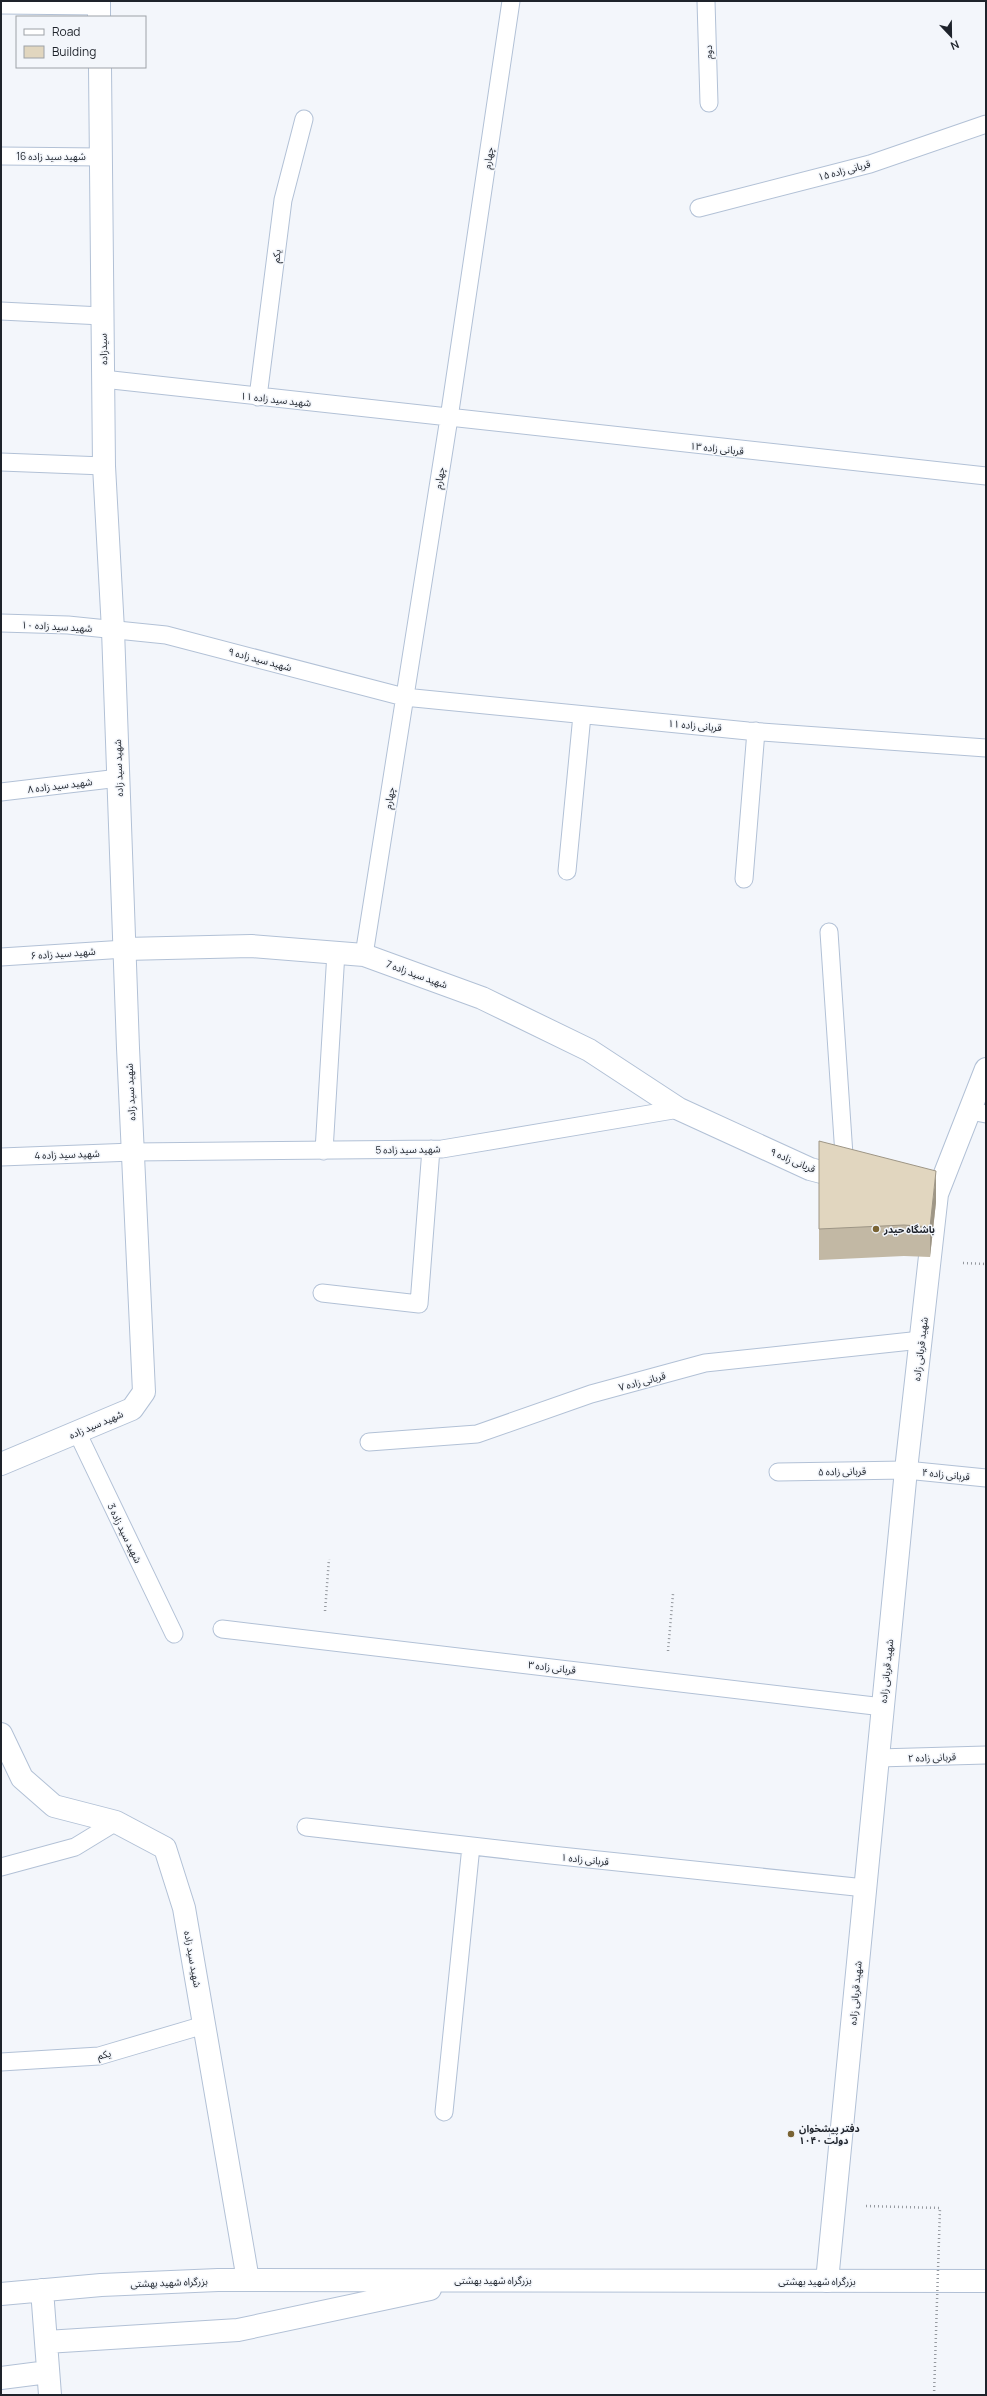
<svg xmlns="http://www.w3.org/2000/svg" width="987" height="2396" font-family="Manrope,'Noto Sans Arabic',sans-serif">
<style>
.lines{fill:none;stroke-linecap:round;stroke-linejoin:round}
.lane-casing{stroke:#b2c1d6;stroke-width:19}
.street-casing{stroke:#b2c1d6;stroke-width:24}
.secondary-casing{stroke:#b2c1d6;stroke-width:24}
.highway-casing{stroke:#b2c1d6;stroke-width:24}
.path{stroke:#95999f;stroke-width:2.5;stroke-dasharray:1 3;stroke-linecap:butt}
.lane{stroke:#fff;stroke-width:17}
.street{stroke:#fff;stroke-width:22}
.secondary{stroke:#fff;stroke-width:22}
.highway{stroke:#fff;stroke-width:22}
.path-bridge{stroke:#95999f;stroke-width:2.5;stroke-dasharray:1 3;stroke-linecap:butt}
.wall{fill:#c2b8a4}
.shaded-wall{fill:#9e9686}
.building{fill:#e1d6bf;stroke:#9e9686}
.poi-dot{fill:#7a6434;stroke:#f3f6fb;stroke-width:1.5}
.labels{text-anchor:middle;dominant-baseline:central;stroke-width:3;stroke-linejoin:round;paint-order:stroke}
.street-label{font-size:10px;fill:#1e232b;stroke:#f3f6fb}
.poi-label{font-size:10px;font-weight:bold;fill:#1e232b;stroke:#f3f6fb;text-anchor:start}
</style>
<rect width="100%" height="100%" fill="#f3f6fb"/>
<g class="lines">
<defs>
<path id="lane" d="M706 1 709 103
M1 5 99 6
M1 156 101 157
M699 208 870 164 986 124
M1 311 102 316
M103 379 986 476
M258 397 283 200 304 119
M1 462 104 466
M1 623 68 625 166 635 404 697 748 731 986 748
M1 792 119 778
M567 871 582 715
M744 879 756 731
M829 932 845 1170
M364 955 449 418 511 1
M1 957 125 949
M970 1111 986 1114
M324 1151 336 952
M1 1157 133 1152 442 1149 679 1109
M322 1293 419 1304 431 1149
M77 1432 174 1634
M369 1442 477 1434 591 1394 705 1363 921 1340
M778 1472 906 1470 986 1478
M222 1629 883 1707
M878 1758 986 1755
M306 1827 551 1855 865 1888
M1 1867 75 1847 116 1822
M1 2062 99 2056 204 2025
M444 2112 471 1846"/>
<path id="street" d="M99 1V17
M125 949 251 946 364 955 482 998 589 1050 679 1109 810 1169 848 1179
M1 1464 132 1409 144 1392 128 1048 113 630 104 466 100 67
M1 1734 22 1778 54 1806 116 1822 165 1848 184 1908 248 2280"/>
<path id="secondary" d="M827 2281 906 1470 937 1194 986 1069"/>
<path id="highway" d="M42 2290 50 2395
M1 2294 101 2285 218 2280 986 2281
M46 2342 238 2330 430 2289
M1 2378 48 2372"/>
</defs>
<use href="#lane" class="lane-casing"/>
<use href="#street" class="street-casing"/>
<use href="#secondary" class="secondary-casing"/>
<use href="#highway" class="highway-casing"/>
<path class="path" d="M963 1263 986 1264
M325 1611 329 1559
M668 1651 673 1594
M866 2206 940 2208"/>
<use href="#lane" class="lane"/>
<use href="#street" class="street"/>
<use href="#secondary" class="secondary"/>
<use href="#highway" class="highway"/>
<path class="path-bridge" d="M934 2395 940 2208"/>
</g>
<path class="wall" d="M819 1141 936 1202 930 1257 904 1256 819 1260Z"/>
<path class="shaded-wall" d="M936 1171V1202L930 1257V1227Z"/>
<path class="building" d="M819 1141 936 1171 930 1227 904 1225 819 1229Z"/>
<g class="poi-dot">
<circle cx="876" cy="1229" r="4"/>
<circle cx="791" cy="2134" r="4"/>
</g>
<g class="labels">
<g class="street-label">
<text transform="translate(708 52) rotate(-91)">دوم</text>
<text x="51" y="156">شهید سید زاده 16</text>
<text transform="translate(488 158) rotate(-82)">چهارم</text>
<text transform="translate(844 170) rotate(-15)">قربانی زاده ۱۵</text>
<text transform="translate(276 256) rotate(-83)">یکم</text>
<text transform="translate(103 349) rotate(-91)">سیدزاده</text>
<text transform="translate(276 399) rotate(6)">شهید سید زاده ۱۱</text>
<text transform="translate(717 448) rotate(6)">قربانی زاده ۱۳</text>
<text transform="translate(439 478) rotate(-81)">چهارم</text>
<text transform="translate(57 626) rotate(3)">شهید سید زاده ۱۰</text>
<text transform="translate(260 659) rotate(15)">شهید سید زاده ۹</text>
<text transform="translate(695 725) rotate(5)">قربانی زاده ۱۱</text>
<text transform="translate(118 768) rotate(-92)">شهید سید زاده</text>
<text transform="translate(60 785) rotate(-7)">شهید سید زاده ۸</text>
<text transform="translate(389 798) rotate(-81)">چهارم</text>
<text transform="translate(63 953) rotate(-4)">شهید سید زاده ۶</text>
<text transform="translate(417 974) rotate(20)">شهید سید زاده 7</text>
<text transform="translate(130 1092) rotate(-93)">شهید سید زاده</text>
<text transform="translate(408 1149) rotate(-1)">شهید سید زاده 5</text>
<text transform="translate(67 1154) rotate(-2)">شهید سید زاده 4</text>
<text transform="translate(793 1160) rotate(23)">قربانی زاده ۹</text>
<text transform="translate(920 1349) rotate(-83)">شهید قربانی زاده</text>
<text transform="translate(642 1381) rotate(-15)">قربانی زاده ۷</text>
<text transform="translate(96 1424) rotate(-23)">شهید سید زاده</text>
<text transform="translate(842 1471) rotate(-1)">قربانی زاده ۵</text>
<text transform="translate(946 1474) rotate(6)">قربانی زاده ۴</text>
<text transform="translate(125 1533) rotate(64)">شهید سید زاده 3</text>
<text transform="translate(552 1667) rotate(7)">قربانی زاده ۳</text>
<text transform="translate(886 1671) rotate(-84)">شهید قربانی زاده</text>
<text transform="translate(932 1757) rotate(-2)">قربانی زاده ۲</text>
<text transform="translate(585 1859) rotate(6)">قربانی زاده ۱</text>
<text transform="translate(193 1959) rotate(80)">شهید سید زاده</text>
<text transform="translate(855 1993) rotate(-85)">شهید قربانی زاده</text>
<text transform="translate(104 2054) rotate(-13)">یکم</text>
<text x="493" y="2280">بزرگراه شهید بهشتی</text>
<text x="817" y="2281">بزرگراه شهید بهشتی</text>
<text transform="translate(169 2282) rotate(-2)">بزرگراه شهید بهشتی</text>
</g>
<g class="poi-label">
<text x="884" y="1229">باشگاه حیدر</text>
<text x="799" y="2128">دفتر پیشخوان<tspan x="799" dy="12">دولت ۱۰۴۰</tspan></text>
</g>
</g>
<rect width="987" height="2396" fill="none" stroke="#1e232b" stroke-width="4"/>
<rect x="16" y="16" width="130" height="52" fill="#f3f6fb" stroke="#9ea2a8"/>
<rect x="24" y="29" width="20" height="6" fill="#ffffff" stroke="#9ea2a8"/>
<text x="52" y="36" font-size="12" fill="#1e232b">Road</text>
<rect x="24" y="46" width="20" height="12" fill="#e1d6bf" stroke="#9ea2a8"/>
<text x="52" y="56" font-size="12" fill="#1e232b">Building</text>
<g transform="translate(951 36) rotate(158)" stroke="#f3f6fb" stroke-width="3" paint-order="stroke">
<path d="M0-3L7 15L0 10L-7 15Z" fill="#1e232b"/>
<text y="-6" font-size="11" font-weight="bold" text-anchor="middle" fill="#1e232b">N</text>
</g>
</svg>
